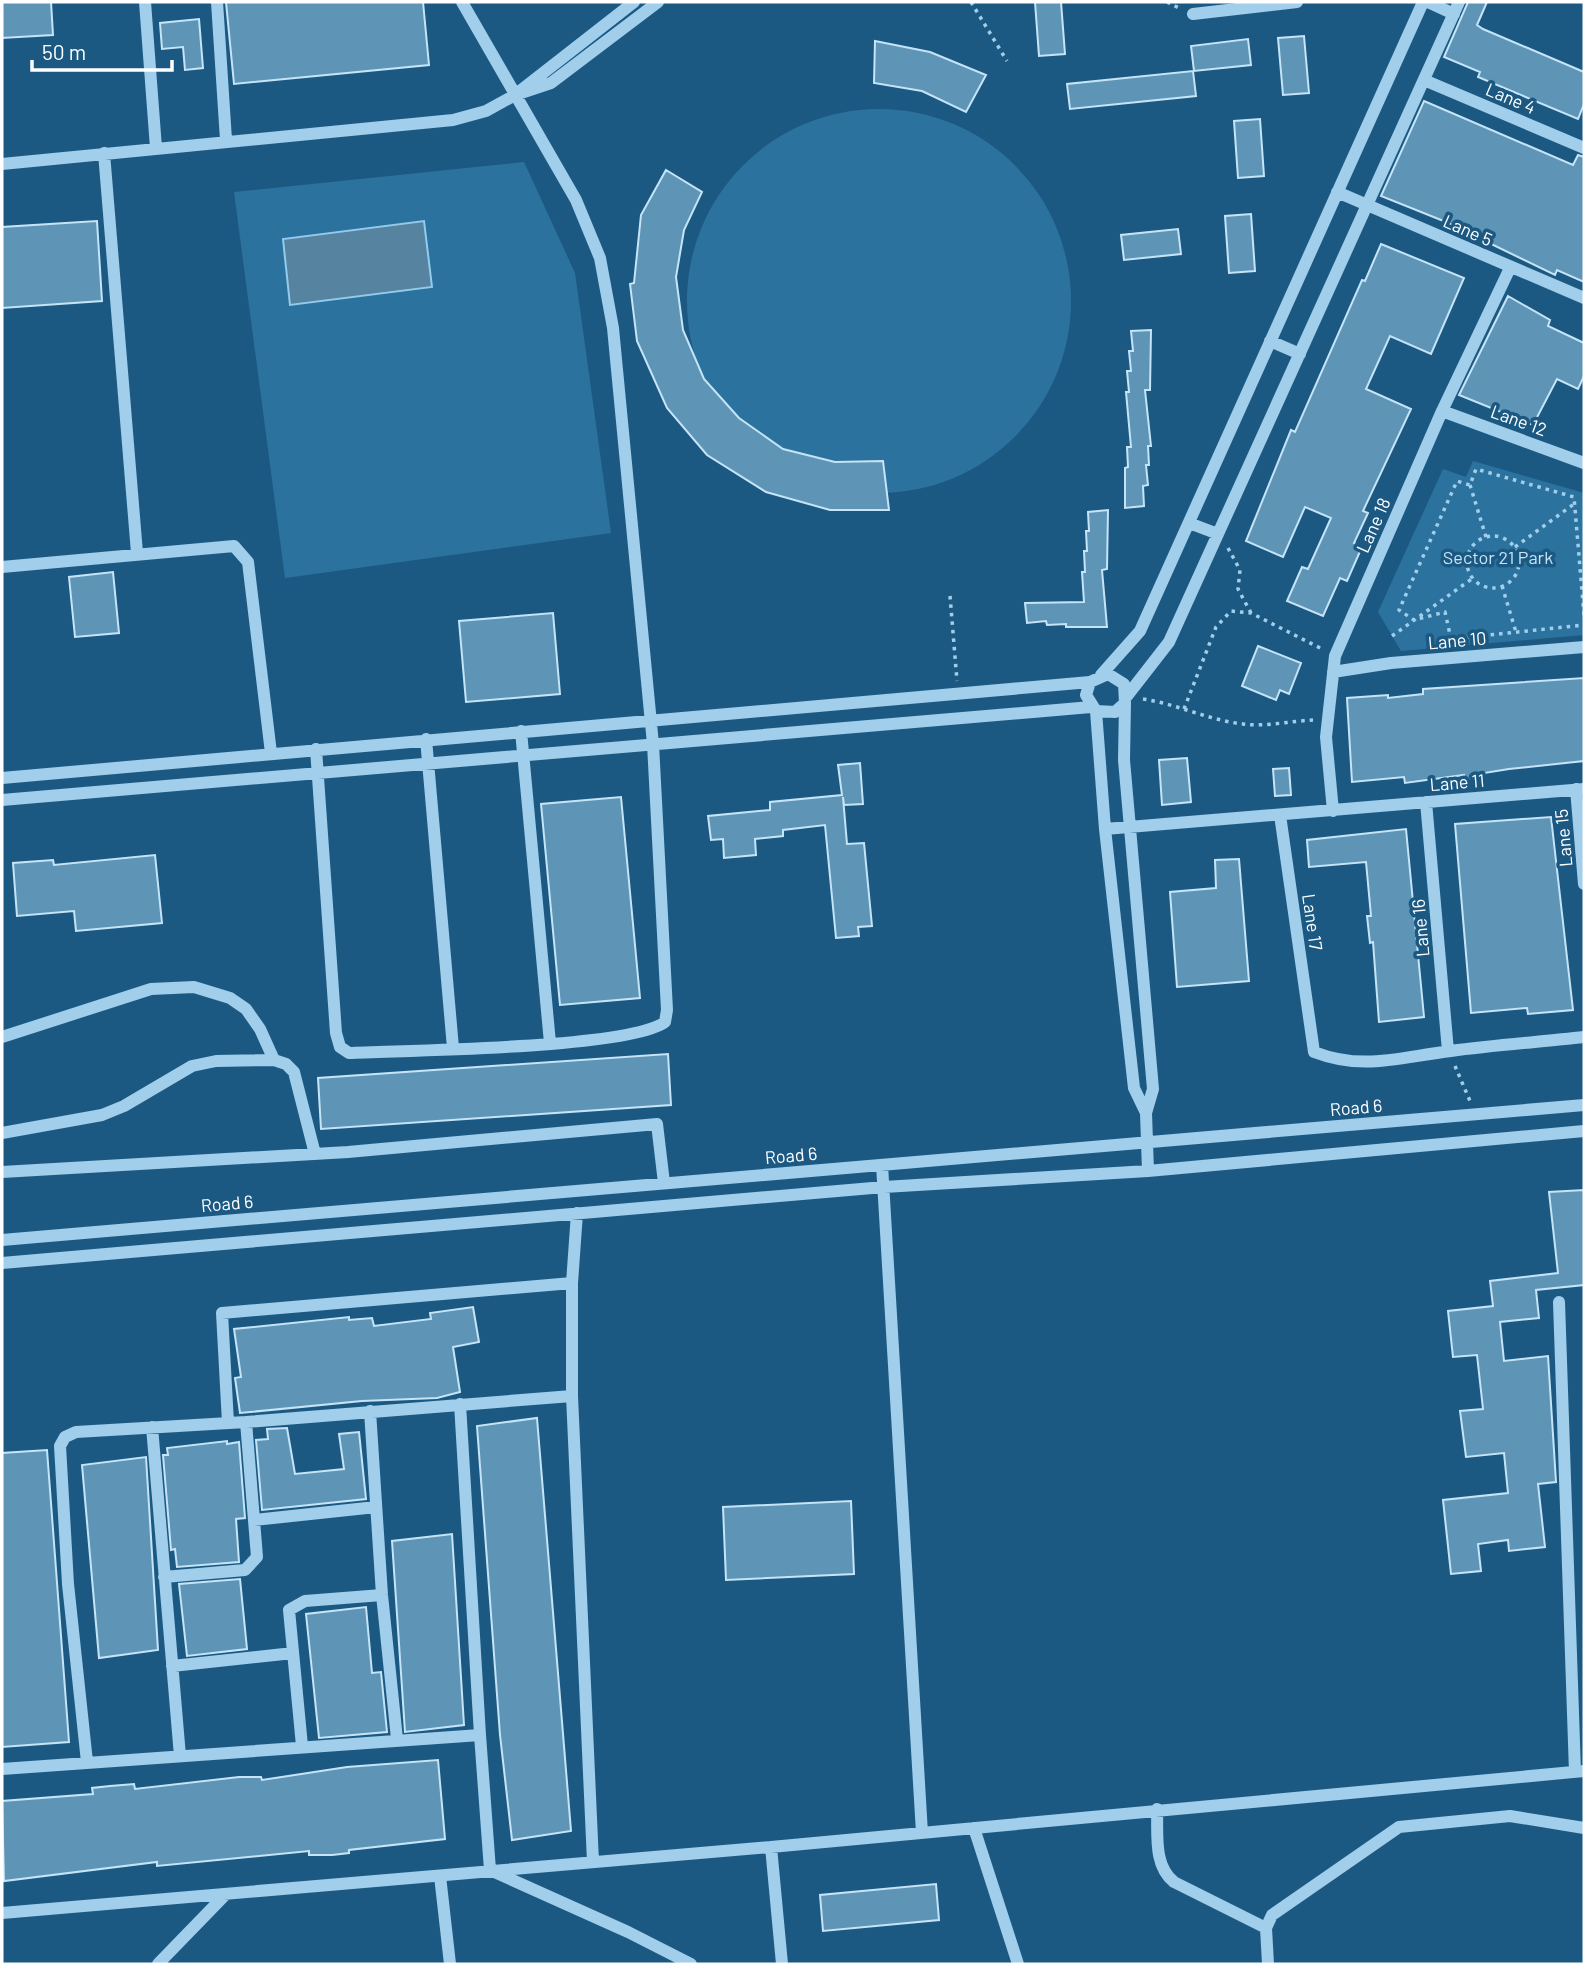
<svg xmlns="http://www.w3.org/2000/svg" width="1586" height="1966" font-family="Barlow,sans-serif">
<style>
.green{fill:#2b739e}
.water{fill:#5583a0;stroke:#94cbec;stroke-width:2}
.building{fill:#5e95b7;stroke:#c5e4f7;stroke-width:2}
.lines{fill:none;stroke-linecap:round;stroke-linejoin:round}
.path{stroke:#a1ceea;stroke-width:3.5;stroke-dasharray:3.5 5;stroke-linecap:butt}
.minor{stroke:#a1ceea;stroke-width:12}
.labels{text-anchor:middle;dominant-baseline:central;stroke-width:7;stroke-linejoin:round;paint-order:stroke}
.street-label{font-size:18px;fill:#fff;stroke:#1c5982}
.park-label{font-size:18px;fill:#c5e4f7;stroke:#1c5982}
</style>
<rect width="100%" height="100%" fill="#1c5982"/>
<path class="green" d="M687 301a192 192 0 1 1 384 0a192 192 0 1 1-384 0Z
M524 162 575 273 611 533 285 578 234 192Z
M1473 461 1584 493V635L1401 651 1378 612 1443 469 1466 477Z"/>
<path class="water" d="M424 221 432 287 290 305 283 239Z"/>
<path class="building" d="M2 2H51L53 35 2 38Z
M226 2H423L429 65 234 84Z
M1035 2H1061L1065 54 1039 56Z
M1468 2H1487L1477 25 1483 29 1584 72V104L1578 119 1478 77 1480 72 1444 57Z
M199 19 203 68 185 70 183 47 162 49 160 23Z
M1304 36 1309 93 1283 95 1278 38Z
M1248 39 1251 65 1194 71 1191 46Z
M875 41 930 52 986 75 966 112 922 91 874 83Z
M1193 71 1196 96 1070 109 1067 84Z
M1424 101 1573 165 1578 155 1584 157V282L1557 270 1555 275 1446 222 1381 196Z
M1260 119 1264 176 1238 178 1234 121Z
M666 170 702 192 684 230 676 277 683 330 704 379 739 418 783 449 835 462 883 461 889 510H830L766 492 707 455 667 408 637 341 630 284 634 283 641 215Z
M1251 214 1255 271 1229 273 1225 216Z
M97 221 102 301 2 308V227Z
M1178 229 1181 254 1124 260 1121 235Z
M1381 244 1464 278 1431 354 1390 336 1366 389 1411 409 1363 511 1368 513 1354 543 1362 547 1347 581 1340 578 1323 616 1287 601 1302 567 1308 569 1331 518 1305 507 1283 557 1246 541 1291 430 1295 432 1362 280 1365 281Z
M1508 296 1550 320 1548 326 1584 343V376L1578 389 1557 379 1533 425 1459 395Z
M1151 330 1150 390H1145L1151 446H1148L1149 465H1146L1148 485 1143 486 1144 506 1125 508V468L1128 467 1127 447H1131L1126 392H1129L1127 371H1131L1129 351H1133L1131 331Z
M1108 510 1107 569 1102 570 1107 627H1066V624L1047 625 1046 621 1027 623 1025 603 1084 602 1082 572H1085L1084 551H1087L1086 531H1089L1088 512Z
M113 572 119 633 75 637 69 577Z
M553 613 560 694 466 702 459 621Z
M1258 646 1301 663 1289 694 1280 690 1276 700 1242 686Z
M1584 678V761L1509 769 1484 773 1485 778 1464 779V775L1405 783 1404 777 1352 782 1347 698 1388 695V698L1423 694V689Z
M1187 758 1191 802 1162 805 1159 760Z
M860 763 863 804 844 805 843 797 847 844 864 843 872 926 858 927 859 936 836 938 825 825 783 830V836L755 839 756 855 724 858 723 839 711 840 708 816 770 810V802L842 795 838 765Z
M1289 768 1291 795 1275 796 1273 769Z
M621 797 640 998 560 1005 541 804Z
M1551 817 1573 1010 1528 1014 1527 1008 1471 1013 1455 824Z
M1406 829 1424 1017 1379 1022 1373 942 1370 943 1367 916H1371L1366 862 1309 867 1307 840Z
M155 855 162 923 76 931 74 911 17 916 13 863 53 860 54 865Z
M1239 859 1249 981 1177 987 1170 892 1216 888 1215 860Z
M668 1054 671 1105 321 1129 318 1078Z
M1584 1190V1285L1536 1290 1539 1318 1500 1322 1504 1361 1548 1356 1556 1482 1538 1484 1545 1547 1509 1551 1508 1540 1478 1544 1481 1571 1451 1574 1443 1500 1508 1493 1504 1453 1466 1457 1460 1411 1483 1409 1477 1355 1453 1357 1448 1311 1493 1306 1490 1281 1558 1273 1549 1192Z
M473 1307 479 1342 453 1347 460 1392 437 1398 362 1401 240 1413 235 1378 241 1377 234 1329 349 1317V1320L372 1318 374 1326 431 1319 430 1313Z
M537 1418 571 1831 512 1840 500 1735 477 1426Z
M287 1428 295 1474 344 1469 339 1434 359 1432 366 1499 262 1510 256 1440 268 1439 267 1429Z
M227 1441V1444L239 1442 245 1518 236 1519 239 1562 177 1567 175 1549 171 1550 163 1455H168L167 1448Z
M47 1450 69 1742 2 1747V1453Z
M146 1457 158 1650 99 1658 82 1465Z
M851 1501 854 1574 726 1580 723 1507Z
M452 1534 464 1725 405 1732 392 1541Z
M240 1579 247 1649 187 1656 179 1584Z
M366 1607 372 1673 381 1672 387 1732 319 1738 306 1614Z
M438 1760 445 1839 349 1850V1853L332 1855H309V1851L157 1866V1862L4 1881 2 1801 93 1794 92 1788 110 1786 134 1784 135 1789 239 1777H261L262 1780 347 1767Z
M936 1884 939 1920 823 1931 820 1895Z"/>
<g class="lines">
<path class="path" d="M971 2 1007 61
M1167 2 1181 9
M1470 485 1486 537
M1467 562a26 26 0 1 1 52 0a26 26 0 1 1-52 0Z
M1515 547 1574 504
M1228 548 1240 570 1238 589 1251 613
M1502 586 1516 632
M950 596 957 681
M1584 615 1574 497 1476 469 1470 485 1457 481 1399 610 1414 620 1445 612 1451 639 1584 625
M1392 636 1473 578
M1143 699C1177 704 1208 720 1243 724 1265 727 1291 721 1313 720
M1184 709 1216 627 1231 611 1251 613 1324 650
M1455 1066 1470 1101"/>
<path class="minor" d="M145 2 156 148
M217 2 226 140
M1428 2 1454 14
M1193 14 1297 2
M1424 80 1584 148
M520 91 634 2
M104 153 137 553
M2 164 453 120 486 111 515 95 551 83 658 2
M1337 192 1584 298
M1270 341 1300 354
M1442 411 1584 463
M1189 523 1218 534
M2 567 234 546 248 562 271 753
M1333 672 1391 663 1584 647
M1101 675 1140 631 1423 2
M1127 696 1169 642 1459 2
M1125 703 1124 760 1153 1089 1146 1113 1148 1171
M1096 711 1105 829 1134 1088 1146 1113
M521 731 550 1043
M426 739 453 1048
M316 749 336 1033 340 1047 349 1053C406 1050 628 1049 665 1022L667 1010 653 744 613 328 600 258 576 200 462 2
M2 778 1090 682 1108 674 1124 684 1125 703 1115 712 1096 711 1086 695 1090 682
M1576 789 1584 884
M2 800 1091 707
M1426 802 1448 1051
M1333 811 1326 737 1335 656 1442 411 1510 268
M1280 815 1314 1052C1363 1071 1400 1057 1451 1051 1495 1045 1540 1042 1584 1037
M1105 829 1584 789
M2 1037 151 989 194 987 230 998 246 1009 260 1029 274 1060
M2 1133 102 1115 124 1106 192 1066 216 1061 274 1060 286 1064 294 1072 315 1154
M882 1165 922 1833
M2 1172 348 1152 657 1124 664 1183
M577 1213 572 1283V1396L593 1862
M2 1240 1584 1105
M2 1263 884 1187 1148 1171 1584 1131
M1559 1302 1575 1772
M460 1404 480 1735
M370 1411 382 1595 397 1739
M228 1423 222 1313 572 1283
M152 1427 180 1756
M254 1520 376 1507
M164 1577 245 1570 257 1557 246 1422
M172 1666 293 1653
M302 1746 289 1610 305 1601 382 1595
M87 1762 68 1584 60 1446 65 1437 76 1432 246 1422 572 1396
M2 1769 480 1735 490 1870 628 1932 691 1964
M1157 1809C1158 1834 1153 1865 1174 1882L1266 1928
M974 1828 1018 1964
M771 1847 782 1964
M440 1876 450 1964
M2 1913 771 1847 1584 1771
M158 1964 225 1895
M1268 1964 1266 1928 1272 1915 1399 1827 1510 1816 1584 1828"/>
</g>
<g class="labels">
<g class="street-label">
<text transform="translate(1511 98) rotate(23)">Lane 4</text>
<text transform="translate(1468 230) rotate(24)">Lane 5</text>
<text transform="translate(1519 420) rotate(20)">Lane 12</text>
<text transform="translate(1373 525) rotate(-66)">Lane 18</text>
<text transform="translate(1457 640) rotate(-5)">Lane 10</text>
<text transform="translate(1457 782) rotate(-5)">Lane 11</text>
<text transform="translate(1563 838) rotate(-95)">Lane 15</text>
<text transform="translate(1313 922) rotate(82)">Lane 17</text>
<text transform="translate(1420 928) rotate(-95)">Lane 16</text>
<text transform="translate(1356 1107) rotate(-5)">Road 6</text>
<text transform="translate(791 1155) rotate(-5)">Road 6</text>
<text transform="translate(227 1203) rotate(-5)">Road 6</text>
</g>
<g class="park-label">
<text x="1498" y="557">Sector 21 Park</text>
</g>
</g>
<rect width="1586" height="1966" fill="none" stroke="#ffffff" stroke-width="7"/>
<path d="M32 60v10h140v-10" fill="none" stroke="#ffffff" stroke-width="3.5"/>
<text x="42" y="60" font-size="21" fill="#ffffff" stroke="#1c5982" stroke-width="5" paint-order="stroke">50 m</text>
</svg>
